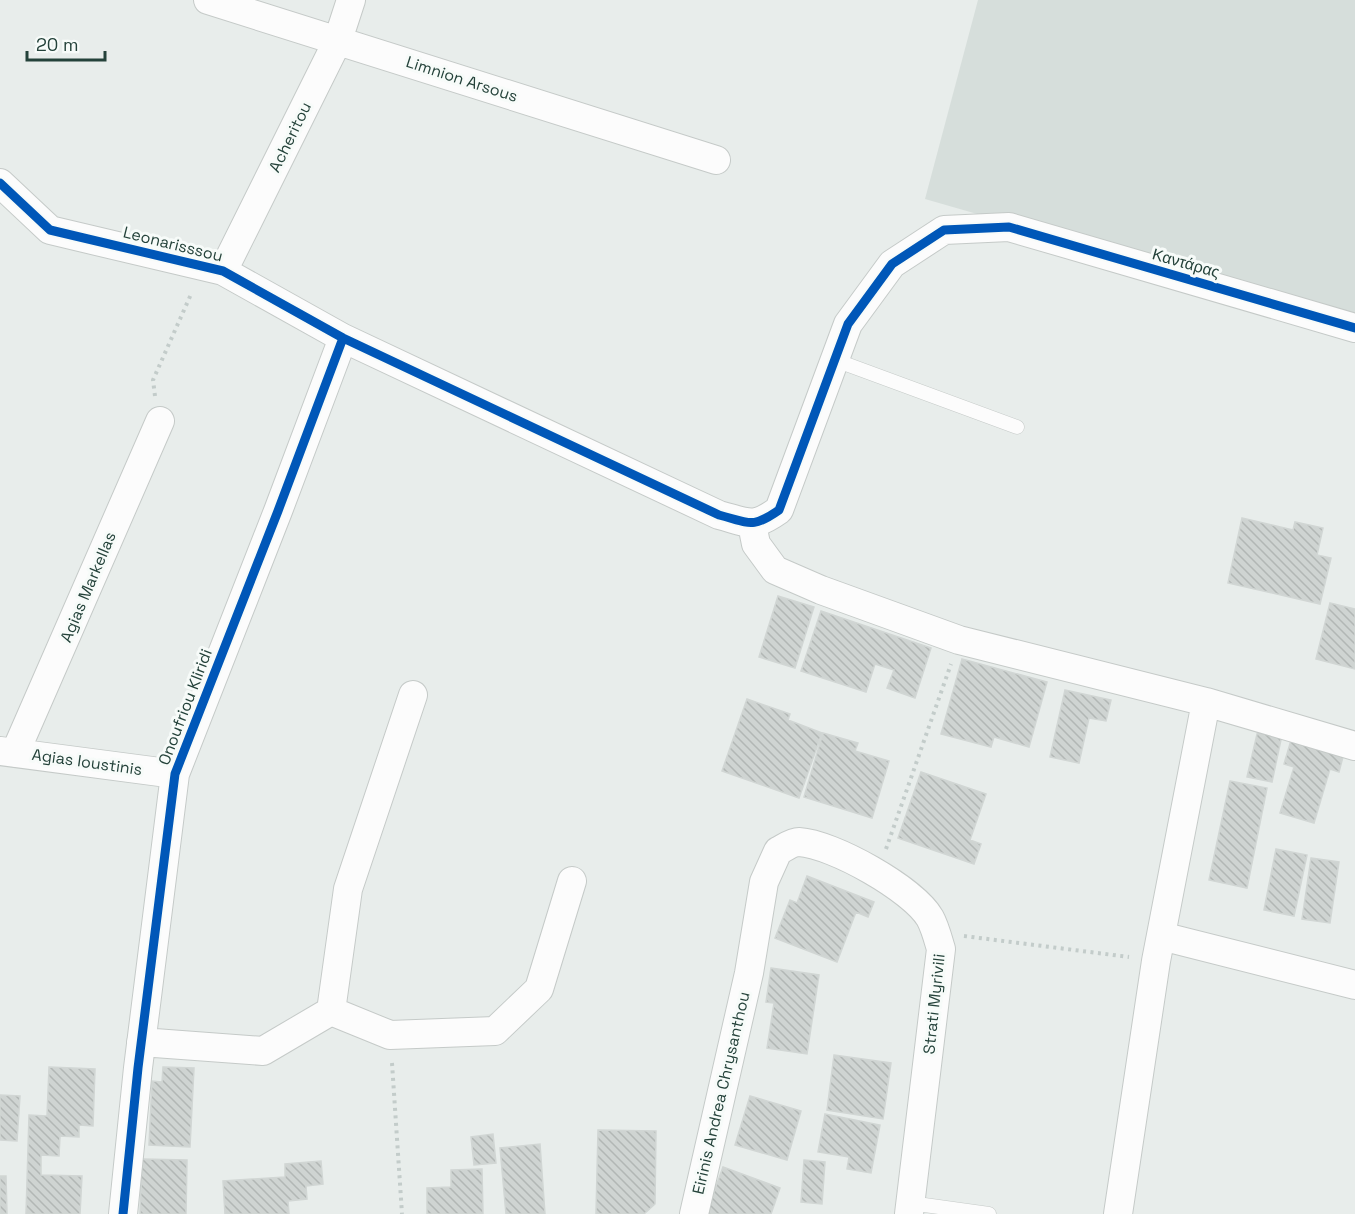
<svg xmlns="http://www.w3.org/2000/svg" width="1355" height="1214" font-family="'Space Grotesk',sans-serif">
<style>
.built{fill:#d6dedb}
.building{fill:url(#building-back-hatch);stroke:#d1d6d4;stroke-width:1.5}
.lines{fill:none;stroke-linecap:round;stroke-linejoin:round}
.lane-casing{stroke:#c5cac8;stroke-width:15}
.street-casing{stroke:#c5cac8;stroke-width:30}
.path{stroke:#c3ccca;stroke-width:4;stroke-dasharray:3 4.5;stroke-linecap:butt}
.lane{stroke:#fcfcfc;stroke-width:14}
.street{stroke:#fcfcfc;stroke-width:28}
.cycleway-casing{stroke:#f7fbf9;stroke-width:13}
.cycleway{stroke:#0057b8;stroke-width:9}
.labels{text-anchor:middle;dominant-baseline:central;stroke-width:6;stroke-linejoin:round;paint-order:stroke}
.street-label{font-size:16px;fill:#24423a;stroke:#f7fbf9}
</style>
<defs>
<pattern id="building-back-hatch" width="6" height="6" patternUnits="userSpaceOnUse" patternTransform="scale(1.5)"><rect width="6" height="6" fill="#cfd4d2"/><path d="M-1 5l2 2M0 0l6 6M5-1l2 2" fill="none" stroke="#b2b7b5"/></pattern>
</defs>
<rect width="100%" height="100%" fill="#e8edeb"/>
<path class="built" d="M978 0H1355V323L925 199Z"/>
<path class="building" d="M1242 518 1293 530 1295 522 1323 528 1317 555 1331 558 1320 604 1228 583Z
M778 596 814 607 795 668 759 657Z
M1330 603 1355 609V669L1316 659Z
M821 611 931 648 915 698 887 688 894 670 875 664 866 692 801 671Z
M962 659 1047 682 1029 747 994 737 991 747 941 734Z
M1065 690 1111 700 1106 721 1089 718 1079 763 1050 757Z
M747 699 790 714 788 720 822 733 799 798 722 771Z
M1258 730 1282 735 1272 782 1247 777Z
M823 733 858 743 855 751 889 761 872 818 804 797Z
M1292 737 1344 753 1339 772 1330 769 1314 823 1280 813 1294 767 1284 764Z
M921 772 986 794 970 840 981 844 974 864 898 838Z
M1230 781 1267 788 1247 888 1209 880Z
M1276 849 1307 855 1294 916 1264 910Z
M1311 858 1339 862 1330 923 1302 919Z
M807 876 874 902 868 917 856 912 837 962 775 938 790 900 797 903Z
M771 968 819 975 807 1054 767 1048 774 1003 766 1002Z
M834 1055 891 1063 883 1119 827 1110Z
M49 1067 95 1069 93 1126 79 1125V1137L60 1136 59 1156 41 1155V1175L82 1176 80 1214H26L29 1115 47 1116Z
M163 1067 194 1068 190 1147 149 1145 152 1081 162 1082Z
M0 1095 20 1096 17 1141 0 1140Z
M750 1096 801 1111 787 1160 735 1145Z
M825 1114 880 1125 871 1173 847 1169 849 1157 818 1152Z
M598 1130 656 1131 655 1204 644 1214H596Z
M493 1134 496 1163 474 1165 471 1137Z
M540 1144 545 1214H506L500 1148Z
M142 1159 187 1160 186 1214H140Z
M804 1160 825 1162 822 1204 801 1202Z
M321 1161 323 1184 306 1186 307 1199 288 1201 289 1214H225L223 1181 285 1177V1164Z
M723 1167 780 1188 771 1214H706Z
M482 1169 483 1214H427V1188L451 1187V1170Z
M0 1176H6L7 1214H0Z"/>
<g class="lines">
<defs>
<path id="lane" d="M835 360 1017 427
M910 1203 989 1214"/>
<path id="street" d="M208 0 716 160
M0 183 50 230 223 271 343 338 719 515C750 523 752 529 779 510L848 324 892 264 944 230 1009 227 1355 328
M223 271 338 40 351 0
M752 524 756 544 775 570 821 590 959 640 1206 702 1355 746
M0 751 175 774
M15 753 160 421
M1161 936 1355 985
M331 1011 390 1035 495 1031 539 989 572 881
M141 1042 263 1051 331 1011 348 889 413 695
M123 1214 138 1068 175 774 278 511 343 338
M694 1214 749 973 764 882 778 851C784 848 792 842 799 842 833 844 913 889 930 918 935 927 938 939 941 949L909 1214
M1118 1214 1156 961 1206 702"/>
</defs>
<use href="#lane" class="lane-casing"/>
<use href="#street" class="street-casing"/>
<path class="path" d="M155 396 153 380 192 292
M886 849 951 664
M964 936 1129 957
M392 1063 402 1214"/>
<use href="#lane" class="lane"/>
<use href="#street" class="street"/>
<defs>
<path id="cycleway" d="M0 183 50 230 223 271 343 338 719 515C750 523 752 529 779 510L848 324 892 264 944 230 1009 227 1355 328
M123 1214 138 1068 175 774 278 511 343 338"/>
</defs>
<use href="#cycleway" class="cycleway-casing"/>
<use href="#cycleway" class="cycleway"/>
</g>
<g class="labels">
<g class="street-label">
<text transform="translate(462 79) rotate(18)">Limnion Arsous</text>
<text transform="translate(290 137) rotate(-64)">Acheritou</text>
<text transform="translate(173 244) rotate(14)">Leonarisssou</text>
<text transform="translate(1186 263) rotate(16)">Καντάρας</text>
<text transform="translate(88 587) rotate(-67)">Agias Markellas</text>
<text transform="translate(185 707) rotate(-69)">Onoufriou Kliridi</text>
<text transform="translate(87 762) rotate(8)">Agias Ioustinis</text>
<text transform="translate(934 1004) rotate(-84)">Strati Myrivili</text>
<text transform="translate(721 1093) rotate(-77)">Eirinis Andrea Chrysanthou</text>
</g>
</g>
<path d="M27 51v9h78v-9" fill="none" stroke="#24423a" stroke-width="3"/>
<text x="36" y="51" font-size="18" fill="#24423a" stroke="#f7fbf9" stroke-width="4.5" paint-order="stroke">20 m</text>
</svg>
